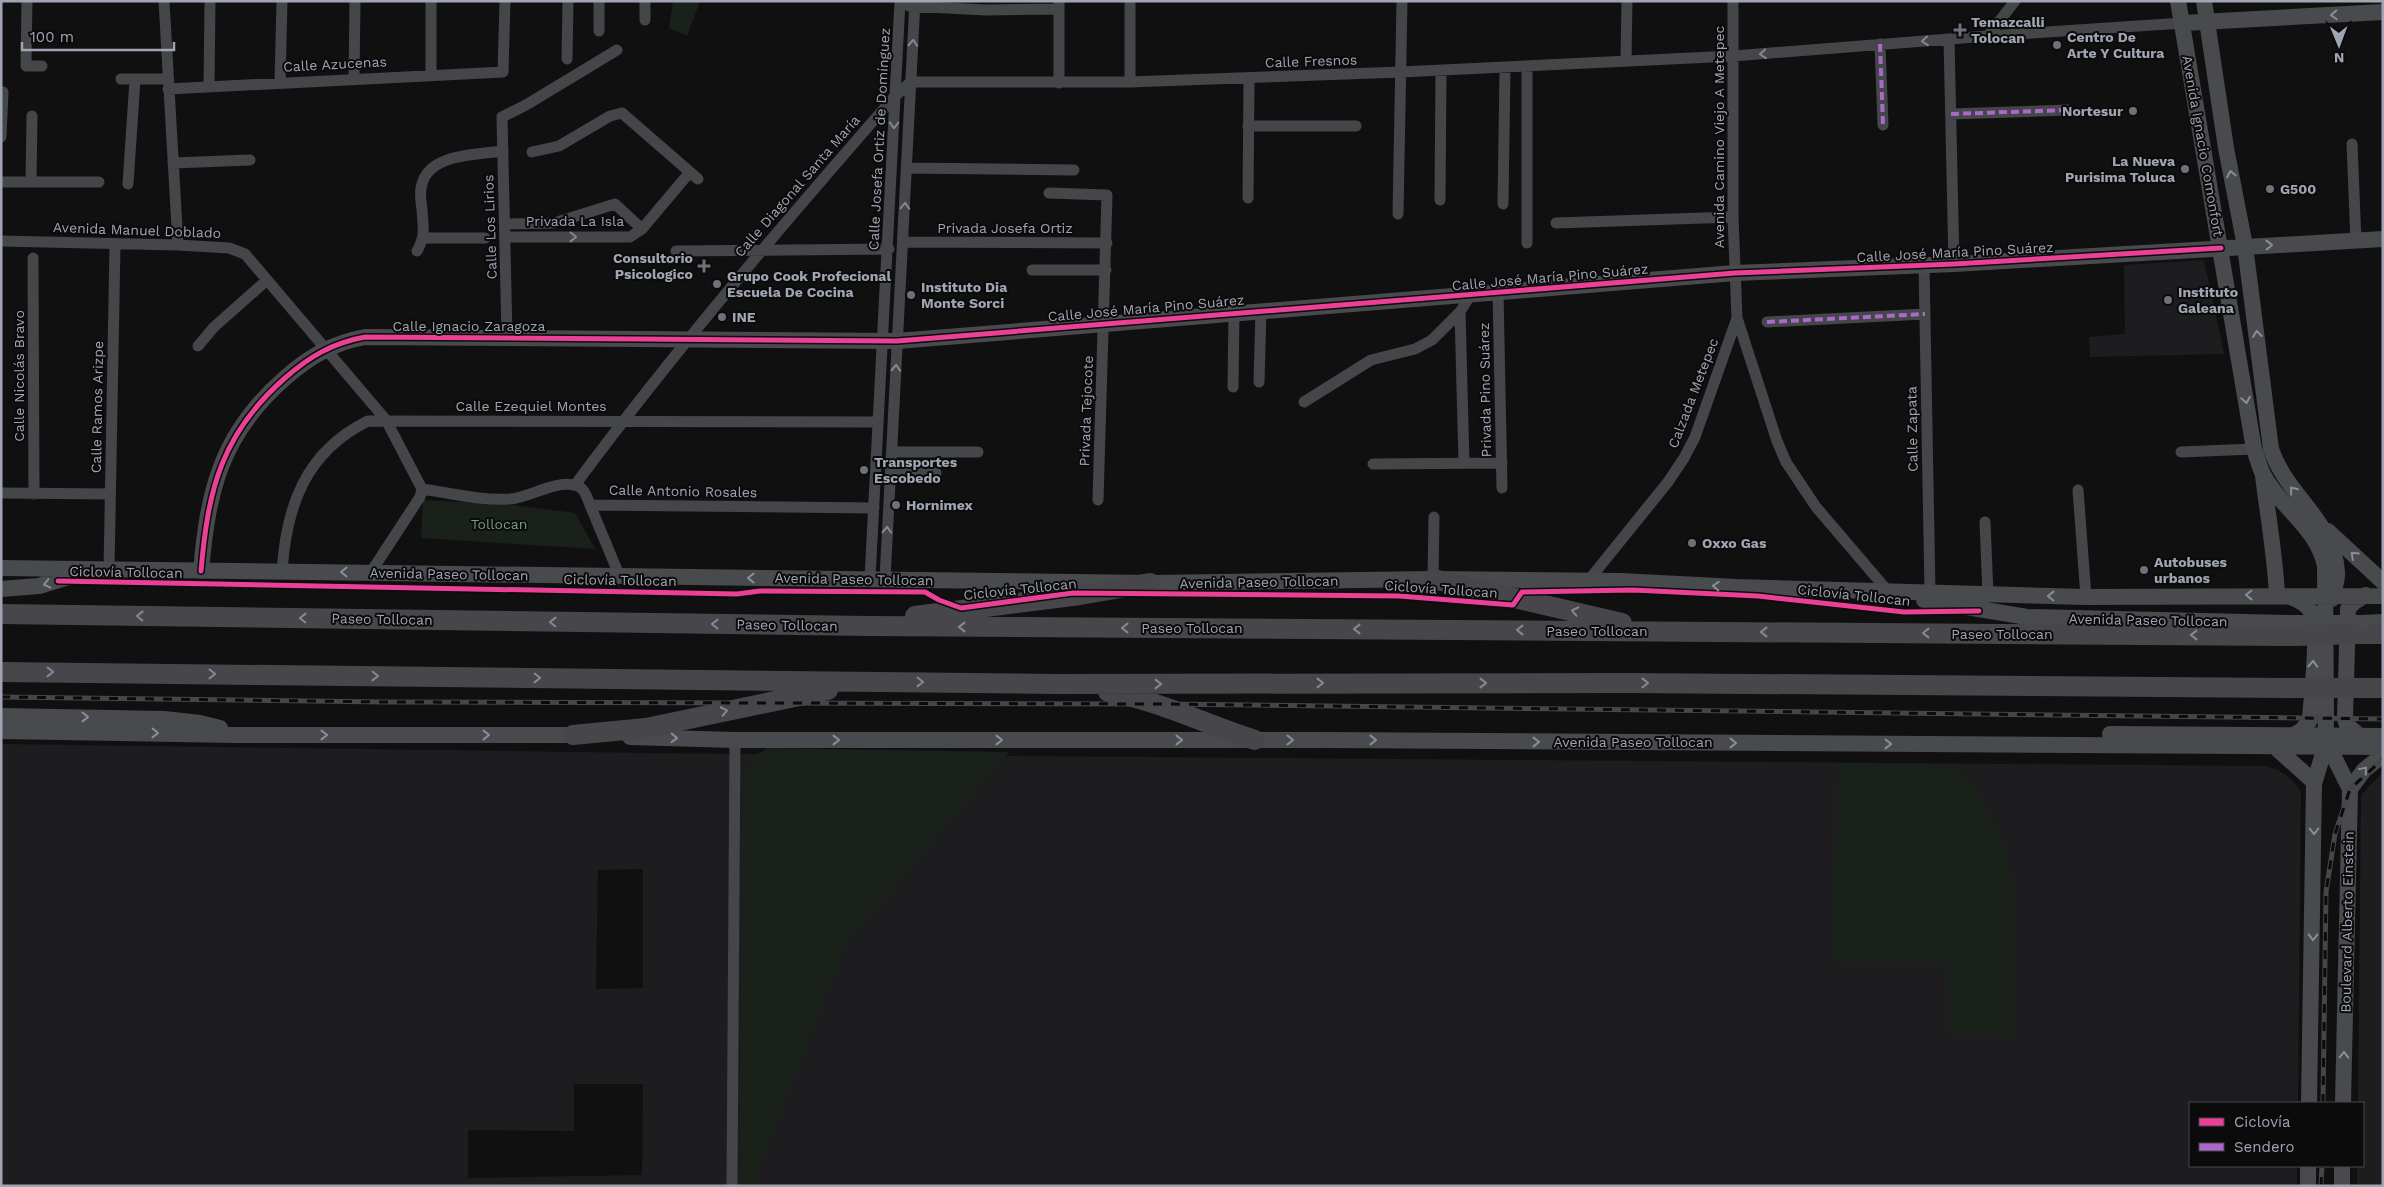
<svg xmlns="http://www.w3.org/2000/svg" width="2384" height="1187" font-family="'Work Sans',sans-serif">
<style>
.built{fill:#1d1d1f;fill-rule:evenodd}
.green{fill:#1a211b}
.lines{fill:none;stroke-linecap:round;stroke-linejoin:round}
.street{stroke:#454649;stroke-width:11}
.secondary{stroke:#494a4d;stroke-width:16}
.highway{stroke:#47474b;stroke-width:20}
.rail-casing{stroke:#45464a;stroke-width:5}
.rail{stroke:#0b0b0c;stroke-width:3;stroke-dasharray:9;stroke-linecap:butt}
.secondary-bridge{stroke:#494a4d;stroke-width:16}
.highway-bridge{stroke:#47474b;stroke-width:20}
.quiet{stroke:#ac68c9;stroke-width:4;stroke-dasharray:8 4;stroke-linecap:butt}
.cycleway-casing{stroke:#0b0b0c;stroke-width:8}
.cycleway{stroke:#ea4096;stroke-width:5}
.oneway{stroke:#8a8e9a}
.oneway2{stroke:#858893}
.oneway3{stroke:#858994}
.poi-dot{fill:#6e717a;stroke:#0b0b0c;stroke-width:2}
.labels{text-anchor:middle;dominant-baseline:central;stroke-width:4;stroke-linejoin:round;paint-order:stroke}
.poi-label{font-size:14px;font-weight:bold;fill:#a0a5b3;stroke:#0b0b0c;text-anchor:start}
.street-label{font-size:14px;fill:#a0a5b3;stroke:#0b0b0c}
.park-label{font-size:14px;fill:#769f7a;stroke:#0b0b0c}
</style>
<rect width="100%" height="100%" fill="#101011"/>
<path class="built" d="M2204 260 2224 354 2090 357 2089 337 2125 334 2124 265Z
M1 744 644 753 2266 766 2278 770 2287 776 2295 783 2301 793 2298 1103H2190V1166H2297V1186H1ZM643 869V988L596 989 598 870ZM574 1084H643L642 1175 468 1178V1130L574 1131Z
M2383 772V1186H2357V1166H2363V1103H2358L2361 795Z"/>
<path class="green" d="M673 1H700L687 36 669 28Z
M423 500 513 505 575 513 595 549 421 538Z
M768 748 1009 752 845 947 753 1186H740L742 781 753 756Z
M1838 763 1945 764 1972 780 2005 841 2014 888 2015 1036 1949 1035 1947 964 1832 963Z"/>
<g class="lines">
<path class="street" d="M27 1 26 66H42
M164 1 178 245
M431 1V74
M599 1V31
M645 1V20
M1059 2V83
M909 6 986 10 1059 9
M1988 36 2015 1
M1949 39 1954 264
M1880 44 1883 125
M567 59 568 1
M1626 60 1627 1
M354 78 355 1
M121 79H167
M280 82 282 1
M1130 82V1
M209 86 210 1
M168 89 503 72 505 1
M1951 114 2068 110
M1248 126H1356
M1 137 3 92
M2352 144 2356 242
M532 152 559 146 610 116 622 113 698 179
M173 163 250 160
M906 168 1074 170
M1 182H99
M31 182 32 116
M128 184 135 80
M1049 193 1107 195 1098 500
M1248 198 1249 79
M1440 200 1441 71
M1503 204 1505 68
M1398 214 1402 1
M1556 223 1733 217
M506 224 554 223 615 204 642 229
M506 237H630L642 229 690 172
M424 238H485
M1 241 178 245 229 248 245 254 386 420 422 489
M903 242 1107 243
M1527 243V66
M417 251C426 235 423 228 422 210 421 202 419 192 422 184 430 153 478 155 503 151
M676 251 889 249
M33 258 34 494
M1924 264 1930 592
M1032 270H1106
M1498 292 1502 488
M1460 312 1464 463
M1737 318 1777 441 1786 462 1816 507 1887 590
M1767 322 1925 314
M507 337 502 117 526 105 617 50
M198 346 214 327 267 280
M1259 382 1261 310
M1233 387 1234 312
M1304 402 1371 360 1415 349 1432 340 1460 312 1471 294
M892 452H978
M2181 452 2254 449
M1373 464 1502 463
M891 473H936
M575 485C675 350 784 223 895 96L911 82H1130L1401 72 1733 56 1988 36 2183 23
M422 489C451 493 482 501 510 499 531 497 553 481 574 485 584 486 587 497 590 505L874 508
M2078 490 2086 597
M1 493 110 494
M590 505 620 577
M1985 522 1988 595
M109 570 115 245
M282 572C286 507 305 452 368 421L878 422
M371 572 420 497 422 489
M870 578 900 1
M885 579 915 1
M1433 579 1434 517
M1588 581 1668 482 1684 458 1695 437 1737 318 1733 217V1
M732 1186 735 740"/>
<path class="secondary" d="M2178 1 2254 449C2257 457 2259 466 2263 474 2280 508 2317 527 2325 566L2326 720 2325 747 2314 784 2309 1103
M2204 1 2226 148 2245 246 2271 449C2287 497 2334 520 2337 572 2338 581 2333 590 2332 599
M2183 23 2383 12
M2263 476C2268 516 2275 555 2277 595
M2328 531 2383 582
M1 568 1150 583 1433 579 1621 581 1737 587 2086 597 2383 596
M201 571C208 490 221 434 285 378 309 357 332 343 365 337L897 341 1735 273 1954 264 2383 239
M1 589 39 586 82 573
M1924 600 2027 617 2293 623
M2361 623 2383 622
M1 716 164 719 200 723 220 728
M1 731 236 735H586
M630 737 735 740H1325L2383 747
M2287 739 2302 730 2310 720C2311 698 2320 630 2312 613 2307 604 2299 600 2290 597
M2366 741 2347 725 2345 719 2348 609 2354 602 2366 595
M2275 747 2314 782
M2329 747 2350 789 2343 1103
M2350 789 2364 770 2383 755
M2308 1186V1166
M2342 1186V1166"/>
<path class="highway" d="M1433 579 1622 623
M1 614 869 626 2295 636
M915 616 1080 595 1150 583
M2352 634H2383
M1 672 1057 684 1628 683 2297 688
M2357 688H2383
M1108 692C1161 701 1204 724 1255 740
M573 735 646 728 828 690"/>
<defs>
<path id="rail" d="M1 697 385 702 1161 704 2383 719
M2323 1103 2326 892 2335 834 2350 789 2383 759
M2321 1186 2322 1166"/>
</defs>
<use href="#rail" class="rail-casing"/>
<use href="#rail" class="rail"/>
<path class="secondary-bridge" d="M2293 623H2361
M2110 734 2383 736"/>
<path class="highway-bridge" d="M2295 636 2352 634
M2297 688H2357"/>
<path class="quiet" d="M1880 44 1883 125
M1951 114 2068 110
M1767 322 1925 314"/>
<defs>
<path id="cycleway" d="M201 571C208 490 221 434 285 378 309 357 332 343 365 337L897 341 1735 273 1954 264 2221 248
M58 581 737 594 760 591 925 592 939 600 961 608 1073 593 1399 596 1513 605 1522 592 1633 590 1758 596 1904 612 1979 611"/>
</defs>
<use href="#cycleway" class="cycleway-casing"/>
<use href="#cycleway" class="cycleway"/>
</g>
<defs><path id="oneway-chevron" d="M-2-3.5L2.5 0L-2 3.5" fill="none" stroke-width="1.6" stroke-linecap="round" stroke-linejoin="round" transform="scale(1.25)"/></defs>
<g class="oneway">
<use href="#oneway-chevron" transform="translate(2334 15) rotate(177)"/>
<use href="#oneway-chevron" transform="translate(2231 174) rotate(-101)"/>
<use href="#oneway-chevron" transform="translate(2269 245) rotate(-1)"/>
<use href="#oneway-chevron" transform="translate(2257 334) rotate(-97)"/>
<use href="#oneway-chevron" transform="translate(2246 400) rotate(81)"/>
<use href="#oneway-chevron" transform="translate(2293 490) rotate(-129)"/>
<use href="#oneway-chevron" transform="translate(2354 555) rotate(-137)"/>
<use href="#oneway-chevron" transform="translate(344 572) rotate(180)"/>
<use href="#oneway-chevron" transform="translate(751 578) rotate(-180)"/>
<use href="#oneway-chevron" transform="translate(47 584) rotate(167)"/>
<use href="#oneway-chevron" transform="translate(1716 586) rotate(-177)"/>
<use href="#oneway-chevron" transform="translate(2249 595) rotate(179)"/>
<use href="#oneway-chevron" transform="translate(2051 596) rotate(-179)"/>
<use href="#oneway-chevron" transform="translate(2313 664) rotate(-87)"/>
<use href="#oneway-chevron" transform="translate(85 717) rotate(1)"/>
<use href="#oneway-chevron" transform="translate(155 733) rotate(1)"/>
<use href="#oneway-chevron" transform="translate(324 735)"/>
<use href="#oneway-chevron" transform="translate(486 735)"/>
<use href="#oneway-chevron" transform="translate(674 738) rotate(2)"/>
<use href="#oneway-chevron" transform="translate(836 740)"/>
<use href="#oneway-chevron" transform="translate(999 740)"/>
<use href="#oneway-chevron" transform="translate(1179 740)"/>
<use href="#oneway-chevron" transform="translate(1290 740)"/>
<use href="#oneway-chevron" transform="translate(1373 740)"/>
<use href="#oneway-chevron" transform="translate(1536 742)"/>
<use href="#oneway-chevron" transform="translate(1733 743)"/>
<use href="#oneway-chevron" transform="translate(1888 744) rotate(1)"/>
<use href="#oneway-chevron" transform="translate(2364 770) rotate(-50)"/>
<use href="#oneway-chevron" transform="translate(2314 831) rotate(90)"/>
<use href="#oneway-chevron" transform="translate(2313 937) rotate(92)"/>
<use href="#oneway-chevron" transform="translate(2344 1055) rotate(-89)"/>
</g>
<g class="oneway2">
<use href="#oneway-chevron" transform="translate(1925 41) rotate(175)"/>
<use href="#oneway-chevron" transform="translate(913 43) rotate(-87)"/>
<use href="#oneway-chevron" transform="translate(1763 54) rotate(175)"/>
<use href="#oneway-chevron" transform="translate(894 125) rotate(92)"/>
<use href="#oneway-chevron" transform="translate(905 206) rotate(-87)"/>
<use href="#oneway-chevron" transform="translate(573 237) rotate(1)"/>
<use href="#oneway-chevron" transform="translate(896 368) rotate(-87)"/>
<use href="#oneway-chevron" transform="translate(887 530) rotate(-87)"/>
</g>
<g class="oneway3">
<use href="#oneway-chevron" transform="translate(1575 611) rotate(-167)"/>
<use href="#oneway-chevron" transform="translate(140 616) rotate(-179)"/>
<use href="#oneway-chevron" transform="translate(303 618) rotate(-179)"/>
<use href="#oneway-chevron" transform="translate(553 622) rotate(-179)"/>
<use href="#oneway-chevron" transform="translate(715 624) rotate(-179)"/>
<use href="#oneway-chevron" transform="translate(962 627) rotate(-180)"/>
<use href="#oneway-chevron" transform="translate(1125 628) rotate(-180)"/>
<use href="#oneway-chevron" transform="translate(1357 629) rotate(-180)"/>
<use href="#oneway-chevron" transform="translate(1520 630) rotate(-180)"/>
<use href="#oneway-chevron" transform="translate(1764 632) rotate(-180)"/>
<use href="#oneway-chevron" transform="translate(1926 633) rotate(-180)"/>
<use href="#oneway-chevron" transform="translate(2194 635) rotate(-180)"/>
<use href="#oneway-chevron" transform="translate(50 672) rotate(1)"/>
<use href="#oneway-chevron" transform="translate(212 674) rotate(1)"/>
<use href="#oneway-chevron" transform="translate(375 676) rotate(1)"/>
<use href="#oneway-chevron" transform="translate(537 678) rotate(1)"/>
<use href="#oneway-chevron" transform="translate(920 682) rotate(1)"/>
<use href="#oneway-chevron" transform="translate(1320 683)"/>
<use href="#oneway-chevron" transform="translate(1483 683)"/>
<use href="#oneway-chevron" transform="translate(1645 683)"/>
<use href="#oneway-chevron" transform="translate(1158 684)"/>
<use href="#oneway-chevron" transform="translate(724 711) rotate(-12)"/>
</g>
<g class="poi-dot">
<path d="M1957.5 22.5h5v5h5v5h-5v5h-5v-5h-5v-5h5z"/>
<circle cx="2057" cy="45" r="5"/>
<circle cx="2133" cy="111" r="5"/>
<circle cx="2185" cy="169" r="5"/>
<circle cx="2270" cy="189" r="5"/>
<path d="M701.5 258.5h5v5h5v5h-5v5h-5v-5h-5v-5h5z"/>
<circle cx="717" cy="284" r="5"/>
<circle cx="911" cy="295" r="5"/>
<circle cx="2168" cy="300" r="5"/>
<circle cx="722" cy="317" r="5"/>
<circle cx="864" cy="470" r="5"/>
<circle cx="896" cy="505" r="5"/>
<circle cx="1692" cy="543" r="5"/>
<circle cx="2144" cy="570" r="5"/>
</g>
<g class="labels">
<g class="poi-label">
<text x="1971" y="22">Temazcalli<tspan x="1971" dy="16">Tolocan</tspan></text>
<text x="2067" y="37">Centro De<tspan x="2067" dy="16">Arte Y Cultura</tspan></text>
<text x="2123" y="111" text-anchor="end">Nortesur</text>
<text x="2175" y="161" text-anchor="end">La Nueva<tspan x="2175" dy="16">Purisima Toluca</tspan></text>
<text x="2280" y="189">G500</text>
<text x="693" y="258" text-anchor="end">Consultorio<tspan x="693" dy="16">Psicologico</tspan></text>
<text x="727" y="276">Grupo Cook Profecional<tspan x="727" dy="16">Escuela De Cocina</tspan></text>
<text x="921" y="287">Instituto Dia<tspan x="921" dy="16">Monte Sorci</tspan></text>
<text x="2178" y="292">Instituto<tspan x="2178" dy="16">Galeana</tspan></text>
<text x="732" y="317">INE</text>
<text x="874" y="462">Transportes<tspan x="874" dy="16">Escobedo</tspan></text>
<text x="906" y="505">Hornimex</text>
<text x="1702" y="543">Oxxo Gas</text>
<text x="2154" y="562">Autobuses<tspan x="2154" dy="16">urbanos</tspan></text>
</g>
<g class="street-label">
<text transform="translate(1311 61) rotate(-2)">Calle Fresnos</text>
<text transform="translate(335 64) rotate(-3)">Calle Azucenas</text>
<text transform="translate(1719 137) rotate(-90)">Avenida Camino Viejo A Metepec</text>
<text transform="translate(879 139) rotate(-87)">Calle Josefa Ortiz de Domínguez</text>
<text transform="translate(2203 146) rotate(80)">Avenida Ignacio Comonfort</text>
<text transform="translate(797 186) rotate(-49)">Calle Diagonal Santa María</text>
<text x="575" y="221">Privada La Isla</text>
<text transform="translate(490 227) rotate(-92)">Calle Los Lirios</text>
<text x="1005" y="228">Privada Josefa Ortiz</text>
<text transform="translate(137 230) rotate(2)">Avenida Manuel Doblado</text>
<text transform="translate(1955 252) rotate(-3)">Calle José María Pino Suárez</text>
<text transform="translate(1550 277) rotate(-5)">Calle José María Pino Suárez</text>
<text transform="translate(1146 308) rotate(-5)">Calle José María Pino Suárez</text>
<text x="469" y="326">Calle Ignacio Zaragoza</text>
<text transform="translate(19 376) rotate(-90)">Calle Nicolás Bravo</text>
<text transform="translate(1485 390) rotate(-91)">Privada Pino Suárez</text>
<text transform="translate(1693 393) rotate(-69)">Calzada Metepec</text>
<text x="531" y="406">Calle Ezequiel Montes</text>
<text transform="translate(97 407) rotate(-89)">Calle Ramos Arizpe</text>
<text transform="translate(1086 411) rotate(-88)">Privada Tejocote</text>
<text transform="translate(1912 429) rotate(-91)">Calle Zapata</text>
<text transform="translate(683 491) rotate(1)">Calle Antonio Rosales</text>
<text transform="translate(126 572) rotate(1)">Ciclovía Tollocan</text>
<text transform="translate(449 574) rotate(1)">Avenida Paseo Tollocan</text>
<text transform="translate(854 579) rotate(1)">Avenida Paseo Tollocan</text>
<text transform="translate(620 580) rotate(1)">Ciclovía Tollocan</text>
<text transform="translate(1259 582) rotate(-1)">Avenida Paseo Tollocan</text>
<text transform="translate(1020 589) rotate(-6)">Ciclovía Tollocan</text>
<text transform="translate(1441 589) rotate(4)">Ciclovía Tollocan</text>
<text transform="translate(1854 595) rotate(6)">Ciclovía Tollocan</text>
<text transform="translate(382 619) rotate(1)">Paseo Tollocan</text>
<text transform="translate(2148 620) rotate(1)">Avenida Paseo Tollocan</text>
<text transform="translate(787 625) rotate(1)">Paseo Tollocan</text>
<text x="1192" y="628">Paseo Tollocan</text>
<text x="1597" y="631">Paseo Tollocan</text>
<text x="2002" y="634">Paseo Tollocan</text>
<text x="1633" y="742">Avenida Paseo Tollocan</text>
<text transform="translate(2347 922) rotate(-89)">Boulevard Alberto Einstein</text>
</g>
<g class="park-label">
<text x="499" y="524">Tollocan</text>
</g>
</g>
<rect width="2384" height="1187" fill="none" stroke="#a0a5b3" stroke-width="5"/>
<rect x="2189" y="1102" width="175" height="65" fill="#0b0b0c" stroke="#47494f"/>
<rect x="2199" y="1118" width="25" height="8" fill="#ea4096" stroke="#47494f"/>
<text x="2234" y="1127" font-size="15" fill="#a0a5b3">Ciclovía</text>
<rect x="2199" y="1143" width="25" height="8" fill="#ac68c9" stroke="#47494f"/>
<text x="2234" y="1152" font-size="15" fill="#a0a5b3">Sendero</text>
<g transform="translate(2339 45) rotate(179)" stroke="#0b0b0c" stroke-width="4" paint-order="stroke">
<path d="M0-4L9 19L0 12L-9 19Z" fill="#a0a5b3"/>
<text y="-8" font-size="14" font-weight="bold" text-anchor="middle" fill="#a0a5b3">N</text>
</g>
<path d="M22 42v8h152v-8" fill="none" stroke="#a0a5b3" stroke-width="2.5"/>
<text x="30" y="42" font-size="15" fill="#a0a5b3" stroke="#0b0b0c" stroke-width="4" paint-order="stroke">100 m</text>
</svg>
